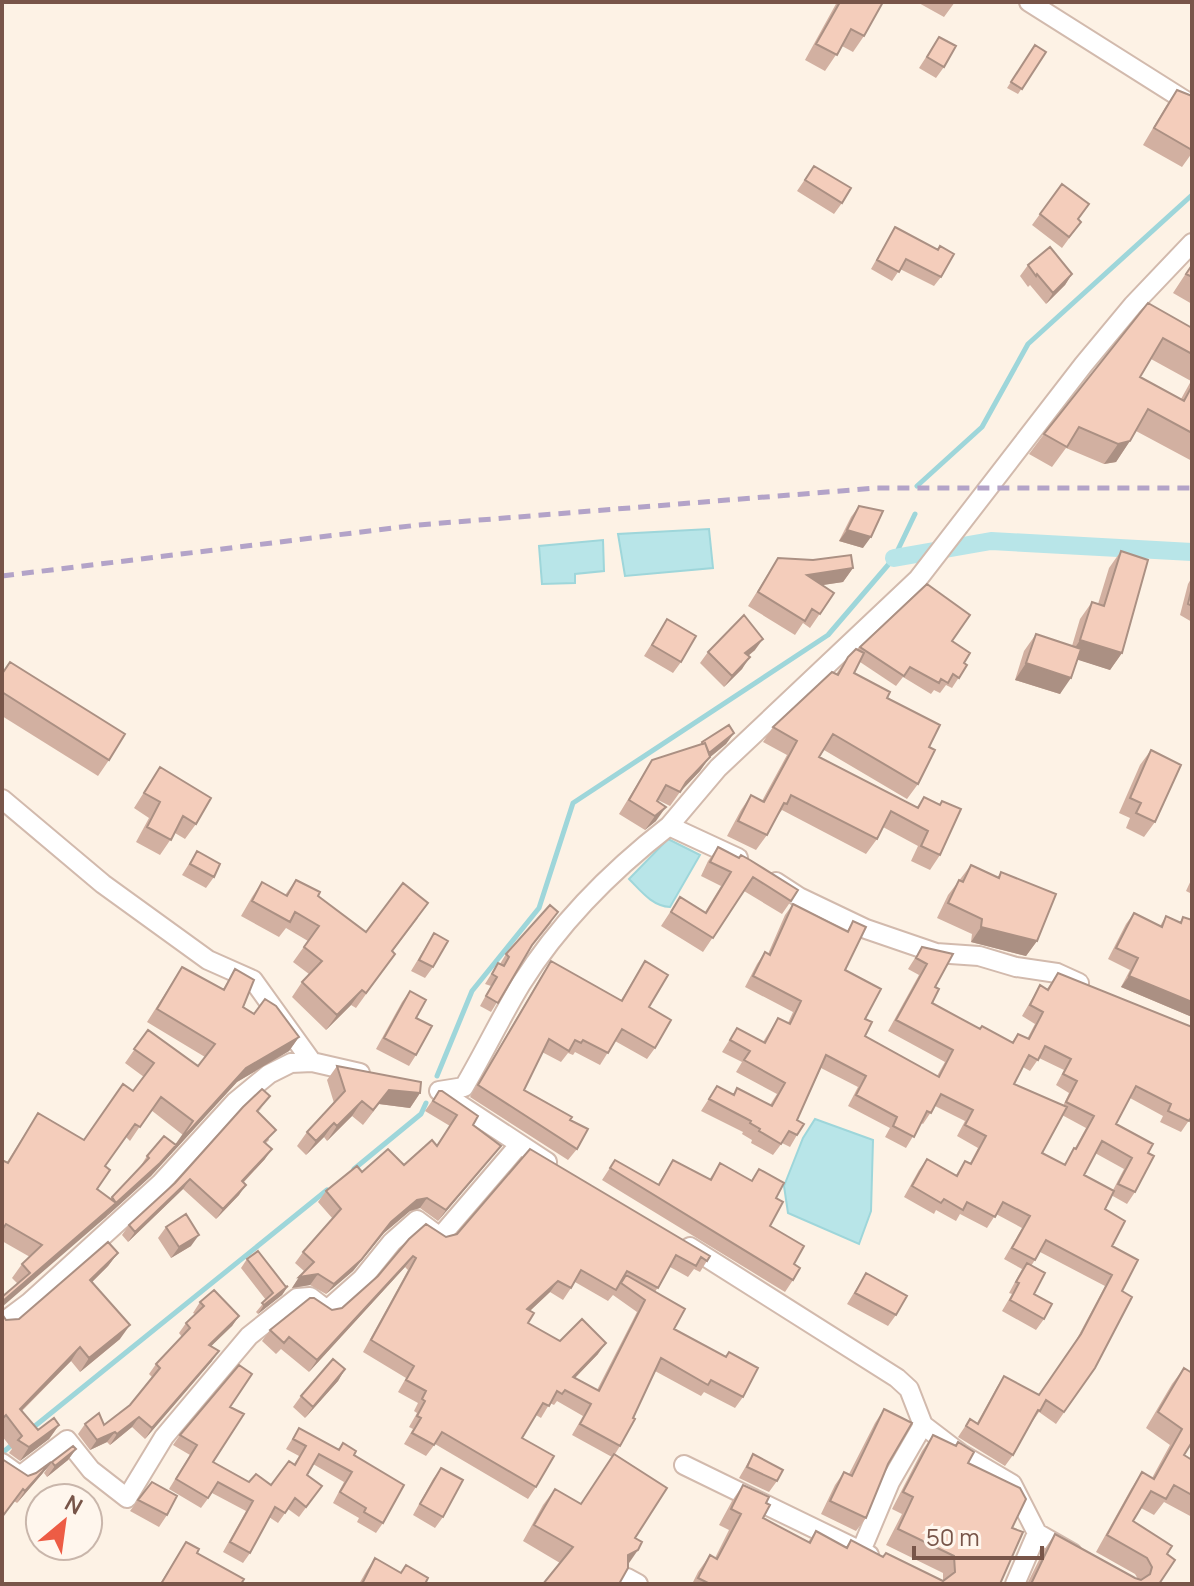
<svg xmlns="http://www.w3.org/2000/svg" width="1194" height="1586" font-family="Manrope,sans-serif">
<style>
.water{fill:#b8e5e8;stroke:#9ed6da;stroke-width:2}
.lines{fill:none;stroke-linecap:round;stroke-linejoin:round}
.stream{stroke:#9ed6da;stroke-width:5}
.canal{stroke:#b8e5e8;stroke-width:18}
.minor-casing{stroke:#d2baad;stroke-width:22}
.minor{stroke:#fff;stroke-width:18}
.rail{stroke:#b3a3c8;stroke-width:5;stroke-dasharray:12 8;stroke-linecap:butt}
.wall{fill:#d2b0a1;fill-rule:evenodd}
.shaded-wall{fill:#ab9083}
.building{fill:#f4cdbb;stroke:#ab9083;stroke-width:2;fill-rule:evenodd}
</style>
<rect width="100%" height="100%" fill="#fdf2e5"/>
<path class="water" d="M709 529 713 568 625 576 618 534Z
M603 540 604 571 575 574V583L542 584 539 546Z
M668 839 700 855 670 907C652 906 641 891 629 879Z
M815 1119 873 1140 871 1211 859 1244 788 1213 784 1186 803 1138Z"/>
<g class="lines">
<path class="stream" d="M917 486 982 427 1028 344 1192 195
M437 1076 472 991 539 908 573 803 828 635 894 558 915 514
M354 1169 421 1114 426 1103
M30 1430 327 1190
M2 1453 13 1444"/>
<path class="canal" d="M894 558 991 541 1192 552"/>
<defs>
<path id="minor" d="M1029 2 1192 105
M2 799 103 884 208 960 253 980 312 1062
M669 826 718 768 918 579 1084 364 1133 305 1192 243
M776 882 799 897 866 929 936 953 979 956 1016 967 1057 973 1079 983
M547 1162 439 1091 464 1087C484 1053 501 1017 521 984 560 922 611 871 669 826L738 858
M690 1247 897 1378 909 1389 923 1425 961 1454 1012 1484 1037 1533 1072 1553
M2 1323 30 1302 160 1184 235 1102 269 1074 291 1063 312 1062 360 1073
M2 1463 20 1476 67 1440 91 1470 127 1498 164 1437 249 1336 297 1298 310 1297 327 1310 362 1279 392 1242 417 1220 440 1237 519 1145
M684 1465 869 1555
M861 1551 890 1482 923 1425
M627 1578 638 1584
M1015 1584 1037 1533"/>
</defs>
<use href="#minor" class="minor-casing"/>
<use href="#minor" class="minor"/>
<path class="rail" d="M2 576 418 525 877 488H1192"/>
</g>
<path class="wall" d="M837 2H883L864 36 853 52 842 46 825 71 805 60Z
M917 2H955L944 17Z
M939 37 944 67 936 78 919 68Z
M1035 45 1046 52 1018 94 1007 88Z
M1177 90 1192 96V153L1182 167 1143 145 1166 106Z
M814 166 842 203 834 214 797 191Z
M1040 214 1081 222 1062 248 1032 225Z
M895 227 941 277 934 286 900 269 892 281 871 269Z
M1192 264V304L1173 293Z
M1028 265 1072 274 1065 285 1046 304 1030 285 1028 287 1020 276Z
M1148 303 1192 328V461L1136 431 1116 462 1104 464 1066 448 1052 467 1029 454 1044 434ZM1151 359 1191 381 1181 399 1140 377Z
M859 506 863 548 839 541 851 517Z
M1121 551 1122 653 1110 670 1077 659 1060 694 1015 680 1024 651 1036 634 1072 646 1080 619 1092 602 1098 604 1109 568Z
M778 558 853 568 843 582 822 585 834 593 810 628 803 623 795 635 748 606Z
M1192 577V622L1180 615 1188 584Z
M667 619 681 662 673 673 644 656Z
M952 641 964 663 967 665 952 688 946 685 940 693 934 690 931 694 903 677 896 686 860 662 854 673 887 698 929 747 918 784 907 799 824 750 819 757 917 807 924 797 940 805 942 801 940 855 930 870 911 861 918 846 883 827 877 839 866 854 782 810 775 819 767 835 756 850 727 836 741 810 751 795 762 801 787 755 763 742 773 727 836 674 848 657 860 647Z
M755 650 748 656 742 669 724 687 700 663 708 652Z
M10 662 109 760 98 776 2 716V673Z
M734 733 726 744 709 758 700 771 680 792 670 806 658 800 656 821 645 830 619 814 652 760 700 745 702 742Z
M1151 750 1155 822 1144 837 1126 828 1130 818 1119 813 1140 765Z
M160 767 196 824 185 839 175 833 160 855 136 842 149 818 134 808Z
M718 847 791 901 782 914 744 891 703 952 661 926 680 897 705 912 721 886 701 876 708 861Z
M197 851 214 877 206 888 182 875Z
M971 865 997 878 1001 872 1037 941 1026 956 971 942 972 934 937 918 948 895Z
M1192 878V894L1186 891Z
M296 880 366 932 418 918 392 952 395 954 356 1008 351 1005 326 1030 292 997 302 982 309 974 293 962 308 941 286 928 279 937 241 916 252 897 262 882 285 895Z
M793 904 847 931 853 921 845 970 865 1019V1036L937 1076 945 1062 888 1031 919 975 908 969 922 947 935 987 932 1003 980 1029 1012 1042 1018 1034 1027 1039 1035 1024 1022 1016 1040 985 1047 989 1058 973 1190 1119 1181 1132 1160 1122 1163 1116 1130 1098 1116 1124 1148 1153 1135 1192 1127 1204 1111 1195 1105 1209 1122 1291 1095 1368 1056 1424 1039 1412 1032 1422 1013 1455 1005 1466 958 1437 970 1419 977 1423 997 1387 1004 1376 1039 1395 1073 1346 1105 1286 1040 1252 1031 1266 1034 1294 1044 1319 1036 1330 1002 1311 1012 1294 1009 1293 1022 1269 1004 1259 1022 1228 996 1214 987 1228 960 1214 956 1221 936 1210 934 1214 904 1197 919 1170 927 1159 956 1175 965 1161 970 1163 978 1148 957 1136 965 1121 935 1106 923 1124 921 1123 906 1148 885 1137 890 1128 848 1106 858 1087 821 1068 797 1120V1135L790 1147 782 1143 773 1155 751 1143 752 1140 742 1134 743 1132 701 1111 717 1086 733 1095 737 1088 770 1105 777 1094 736 1072 742 1062 722 1052 737 1028 763 1042 778 1018 788 1023 793 1012 745 987 757 964 765 952 768 954 785 915ZM1039 1058 1064 1070 1056 1085 1069 1093 1063 1106 1014 1084 1023 1067 1030 1071ZM1062 1115 1086 1128 1075 1148 1064 1165 1042 1153ZM1095 1153 1124 1169 1113 1190 1084 1175Z
M1134 913 1160 926 1166 916 1180 922 1183 917 1192 920V1017L1121 987 1130 970 1108 959 1126 924Z
M552 922 530 949 491 1012 480 1006 491 986 485 984 498 963 500 964 506 954Z
M434 933 433 967 425 978 411 971Z
M551 961 621 1000 645 961 649 1007 655 1048 647 1059 615 1041 600 1065 575 1052 573 1055 568 1053 561 1062 542 1052 524 1090 570 1120 577 1149 568 1160 470 1097 543 973Z
M182 967 223 989 235 969 243 1007 299 1037 289 1051 237 1082 151 1176 106 1217 18 1284 12 1278 22 1264 30 1257 2 1241V1160L7 1162 38 1113 84 1140 133 1091 144 1077 125 1063 148 1030 198 1066 205 1057 147 1022ZM151 1110 183 1135 176 1145 147 1156 138 1170 110 1199 97 1189 105 1166 126 1137 130 1141Z
M410 991 416 1018V1055L409 1066 376 1049 402 1002Z
M337 1066 420 1093 410 1108 379 1104 363 1125 352 1116 327 1141 324 1137 306 1155 297 1146 307 1132 334 1103 327 1080Z
M439 1091 473 1125 493 1156 438 1221 420 1208 410 1211 384 1233 353 1271 326 1294 310 1285 292 1288 304 1271 295 1263 303 1252 333 1219 318 1202 326 1191 362 1172 404 1165 437 1145 450 1126 425 1111Z
M263 1107 258 1112 269 1140 266 1143 265 1159 244 1182 239 1195 216 1219 183 1189 128 1242 122 1235 129 1225Z
M615 1160 658 1184 673 1160 709 1180 720 1163 751 1181 759 1169 776 1198 770 1226 794 1264 793 1280 785 1292 602 1180Z
M166 1227 191 1246 171 1258 158 1238Z
M446 1237 710 1256 700 1272 694 1269 688 1277 670 1267 655 1292 674 1329 725 1357 729 1352 743 1397 735 1408 704 1392 701 1396 655 1371 620 1446 615 1454 667 1488 560 1563 523 1541 543 1505 555 1489 581 1504 612 1457 572 1435 583 1416 557 1401 554 1405 550 1403 541 1418 536 1415 522 1438 536 1487 528 1499 435 1444 426 1456 404 1444 413 1429 409 1427 417 1413 414 1411 418 1403 398 1392 406 1378 363 1352 408 1270 405 1267 309 1372 281 1349 276 1354 262 1341 270 1330 342 1308 378 1276ZM575 1282 608 1301 613 1295 637 1312 597 1390 575 1378 598 1354 560 1341 528 1323 530 1311 550 1292 563 1300Z
M118 1253 108 1266 92 1282 120 1339 80 1372 71 1361 22 1411 38 1430 59 1425 49 1439 20 1461 9 1453 12 1449 2 1436V1314L6 1320 19 1319Z
M247 1259 286 1287 288 1286 282 1295 258 1314 256 1312 266 1300 241 1268Z
M866 1273 896 1315 888 1326 847 1304Z
M200 1302 239 1316 232 1326 211 1346 212 1361 145 1439 132 1427 110 1445 107 1442 90 1450 78 1434 85 1424 104 1425 130 1405 152 1377 149 1374 156 1364 182 1337 179 1333 186 1323 195 1314 193 1313Z
M1184 1368V1455L1192 1460V1517L1164 1502 1154 1515 1141 1508 1133 1521 1167 1554 1159 1584H1027L1044 1550 1055 1534 1135 1578 1138 1579 1135 1574 1096 1552 1131 1489 1142 1472 1152 1478 1170 1445 1146 1428 1172 1384Z
M345 1369 338 1381 305 1418 293 1407 301 1396Z
M230 1407 213 1462 249 1482 271 1485 294 1464 299 1456 286 1449 299 1428 338 1450 343 1443 354 1455 383 1523 376 1533 357 1522 359 1518 333 1503 344 1482 313 1464 307 1475 322 1486 299 1517 288 1509 278 1523 269 1517 250 1553 243 1563 223 1552 246 1511 212 1493 201 1508 169 1489 190 1455 173 1445 180 1435Z
M884 1409 888 1464 866 1518 856 1531 821 1514 835 1485 844 1472 849 1474 875 1423Z
M933 1435 968 1463 1012 1528 1000 1584H692L698 1572 710 1555 715 1558 729 1530 719 1525 732 1501 743 1485 766 1503 763 1518 808 1542 816 1531 846 1547 851 1540 883 1557 943 1581V1573L886 1545 902 1514 892 1509 922 1451Z
M76 1449 68 1460 47 1477 44 1473 52 1462Z
M753 1454 777 1481 769 1492 739 1478Z
M51 1462 42 1474 17 1503 14 1501 28 1476 36 1473Z
M441 1468 443 1517 435 1528 413 1515 433 1479Z
M138 1500 167 1515 159 1527 130 1511Z
M186 1542 197 1553 241 1584H160Z
M375 1558 400 1573 406 1565 425 1584H359L367 1570Z"/>
<path class="shaded-wall" d="M1072 274 1065 285 1046 304 1053 293Z
M1130 441 1116 462 1104 464 1118 444Z
M847 530 871 537 863 548 839 541Z
M853 568 843 582 797 589 807 575Z
M763 639 755 650 738 664 745 653Z
M1080 640 1122 653 1110 670 1069 657Z
M750 657 742 669 724 687 732 676Z
M1026 663 1071 678 1060 694 1015 680Z
M734 733 726 744 709 758 700 771 680 792 686 782 702 764 709 753Z
M666 807 656 821 645 830 655 816Z
M981 927 1037 941 1026 956 971 942Z
M1129 976 1192 1002V1017L1121 987Z
M362 990 351 1005 326 1030 337 1015Z
M299 1037 289 1051 237 1082 151 1176 107 1216 116 1203 160 1163 246 1068Z
M389 1090 420 1093 410 1108 379 1104 363 1125Z
M362 1101 352 1116 327 1141 337 1126Z
M334 1123 324 1137 306 1155 316 1141Z
M501 1146 493 1156 438 1221 446 1210Z
M272 1149 265 1159 235 1191 242 1181Z
M190 1179 183 1189 128 1242 135 1232Z
M246 1185 239 1195 216 1219 223 1209Z
M427 1198 420 1208 410 1211 384 1233 353 1271 326 1294 334 1284 391 1222 417 1200Z
M116 1203 106 1217 2 1307V1303L4 1300Z
M199 1235 191 1246 171 1258 179 1247Z
M118 1253 108 1266 81 1293 90 1280Z
M413 1256 405 1267 309 1372 317 1360Z
M318 1274 310 1285 292 1288 299 1277Z
M558 1281 550 1292 519 1321 527 1309Z
M288 1286 282 1295 258 1314 264 1305Z
M239 1316 232 1326 202 1355 209 1345Z
M130 1325 120 1339 80 1372 89 1358Z
M606 1343 598 1354 565 1388 573 1377Z
M80 1347 71 1361 10 1422 20 1409Z
M219 1351 212 1361 145 1439 152 1428Z
M345 1369 338 1381 305 1418 313 1407Z
M139 1417 132 1427 110 1445 117 1434Z
M59 1425 49 1439 20 1461 29 1447Z
M115 1432 107 1442 90 1450 97 1440Z
M76 1449 68 1460 47 1477 55 1466Z
M51 1462 42 1474 17 1503 25 1491Z
M638 1550 627 1566 628 1555Z"/>
<path class="building" d="M840 2H883L864 36 851 29 837 55 816 44Z
M939 37 956 46 944 67 927 57Z
M1035 45 1046 52 1022 89 1011 82Z
M1177 90 1192 96V150L1154 128Z
M814 166 851 188 842 203 805 180Z
M1062 184 1089 204 1078 219 1081 222 1069 237 1040 214Z
M895 227 938 250 940 246 954 254 941 277 906 259 899 272 877 260Z
M1050 247 1072 274 1053 293 1037 274 1036 276 1028 265Z
M1192 265V277L1186 274Z
M1148 303 1192 328V354L1163 338 1140 377 1184 401 1192 386V433L1148 409 1130 441 1118 444 1079 427 1067 447 1044 434Z
M859 506 883 511 871 537 847 530Z
M1121 551 1148 560 1122 653 1080 640 1092 602 1104 606Z
M851 555 853 568 807 575 834 593 820 614 812 609 805 621 758 592 778 558 813 560Z
M927 584 970 615 952 641 970 653 964 663 967 665 959 678 953 674 948 683 941 679 939 683 910 667 904 676 860 647Z
M1192 587V606L1188 604Z
M744 615 763 639 745 653 750 657 732 676 708 652Z
M667 619 696 636 681 662 652 645Z
M1036 634 1081 649 1071 678 1026 663Z
M856 649 864 653 854 673 890 692 887 698 940 725 929 747 935 750 918 784 833 734 819 757 918 808 924 797 940 805 942 801 961 809 940 855 921 846 928 831 891 811 877 839 791 795 787 804 784 803 767 835 738 821 751 795 764 802 797 741 773 727 832 672 838 675 848 657Z
M10 662 125 734 109 760 2 692V674Z
M729 725 734 733 709 753 705 743 703 744 702 742Z
M705 743 710 757 686 782 680 792 666 785 657 801 666 807 655 816 629 800 652 760Z
M1151 750 1181 765 1155 822 1136 813 1141 803 1130 798Z
M160 767 211 798 196 824 183 816 171 840 147 827 160 802 144 793Z
M718 847 739 858 741 855 750 860 798 890 791 901 753 877 713 938 671 912 680 897 706 913 731 872 710 862Z
M197 851 220 864 214 877 190 864Z
M971 865 999 878 1001 872 1056 894 1037 941 981 927 982 919 948 903 959 880 963 882Z
M296 880 320 892 318 896 366 932 403 883 428 903 392 951 395 954 366 993 362 990 337 1015 302 982 322 961 304 947 319 926 295 912 290 922 252 901 262 882 287 896Z
M793 904 848 932 853 921 866 927 845 970 881 989 865 1019 872 1022 865 1036 939 1077 953 1050 896 1020 927 964 916 958 922 947 953 954 935 987 939 989 932 1003 980 1029 982 1026 1013 1043 1018 1034 1029 1039 1043 1012 1030 1005 1040 985 1048 990 1058 973 1192 1027V1116L1189 1121 1168 1111 1171 1104 1136 1086 1116 1124 1153 1144 1148 1153 1154 1156 1135 1192 1118 1184 1132 1158 1102 1141 1084 1175 1114 1191 1105 1209 1125 1221 1112 1246 1138 1260 1122 1291 1132 1297 1095 1368 1064 1412 1046 1400 1040 1411 1038 1410 1013 1455 966 1426 970 1419 978 1424 1004 1376 1039 1395 1081 1334 1112 1275 1046 1240 1035 1260 1012 1248 1030 1216 1003 1202 995 1217 967 1202 963 1210 944 1199 941 1203 912 1186 927 1159 957 1176 965 1161 971 1164 986 1136 965 1125 973 1110 941 1094 931 1113 927 1111 914 1137 893 1126 897 1117 856 1095 866 1076 826 1055 797 1120 804 1124 797 1135 789 1131 781 1144 759 1131 760 1129 750 1123 751 1121 709 1099 717 1086 734 1095 737 1088 772 1106 785 1083 744 1060 750 1051 730 1040 737 1028 765 1043 778 1018 790 1024 801 1001 753 976 765 952 770 955ZM1045 1046 1071 1059 1063 1074 1077 1081 1066 1102 1094 1116 1076 1149 1074 1148 1065 1165 1042 1153 1067 1107 1014 1084 1029 1055 1038 1060Z
M550 905 558 912 532 945 498 1003 486 996 497 977 492 974 498 963 504 966 509 957 506 954Z
M1134 913 1162 927 1166 916 1181 923 1183 917 1192 920V1002L1129 976 1138 958 1116 948Z
M434 933 448 941 433 967 419 960Z
M551 961 622 1001 645 961 668 975 649 1007 671 1020 655 1048 622 1029 608 1053 583 1040 581 1043 575 1040 569 1051 549 1039 524 1090 572 1117 570 1120 588 1129 577 1149 478 1085Z
M182 967 224 990 235 969 254 980 243 1007 254 1014 265 999 276 1006 299 1037 246 1068 160 1163 116 1203 112 1197 149 1158 147 1156 164 1136 176 1145 193 1121 161 1097 140 1127 135 1124 105 1166 110 1170 97 1189 116 1203 4 1300 2 1305V1297L30 1273 22 1264 42 1245 6 1224 2 1230V1160L8 1163 38 1113 84 1140 123 1084 133 1091 154 1063 134 1049 148 1030 198 1066 215 1044 157 1009Z
M410 991 426 1000 416 1018 432 1026 416 1055 384 1038Z
M337 1066 421 1082 420 1093 389 1090 373 1110 362 1101 337 1126 334 1123 316 1141 307 1132 345 1091Z
M262 1089 270 1096 257 1111 276 1130 264 1142 272 1149 242 1181 246 1185 223 1209 190 1179 135 1232 129 1225 175 1183 243 1107Z
M439 1091H442L478 1116 473 1125 501 1146 446 1210 427 1198 417 1200 391 1222 361 1260 334 1284 318 1274 299 1277 314 1262 303 1252 341 1209 326 1191 357 1166 362 1172 388 1149 404 1165 432 1140 437 1146 457 1115 433 1101Z
M530 1149 710 1256 707 1261 701 1257 696 1266 676 1255 658 1288 627 1271 616 1290 581 1270 571 1288 558 1281 527 1309 534 1313 528 1323 560 1341 582 1319 606 1343 573 1377 599 1391 645 1300 621 1283 626 1275 685 1309 674 1329 726 1357 729 1352 758 1368 743 1397 711 1380 708 1385 661 1358 633 1418 635 1419 620 1446 580 1424 591 1404 565 1390 562 1394 557 1391 549 1406 543 1403 522 1438 554 1456 536 1487 442 1432 434 1445 412 1433 421 1418 417 1416 425 1401 422 1399 426 1391 406 1380 414 1366 371 1340 416 1258 413 1256 317 1360 289 1337 284 1343 270 1330 310 1298H314L332 1310 342 1308 378 1276 409 1239 426 1224 446 1237 457 1234Z
M615 1160 659 1185 673 1160 711 1180 720 1163 752 1181 759 1169 784 1183 776 1198 783 1202 770 1226 804 1246 794 1264 800 1268 793 1280 610 1168Z
M186 1214 199 1235 179 1247 166 1227Z
M108 1242 118 1253 90 1280 130 1325 89 1358 80 1347 20 1409 38 1430 54 1418 59 1425 29 1447 18 1440 22 1436 6 1415 2 1419V1314L6 1320 19 1319Z
M258 1251 286 1287 288 1286 264 1305 262 1303 273 1293 247 1259Z
M1027 1263 1045 1273 1034 1294 1052 1304 1044 1319 1010 1300 1019 1283 1016 1282Z
M866 1273 907 1296 896 1315 855 1293Z
M214 1290 239 1316 209 1345 219 1351 152 1428 139 1417 117 1434 115 1432 97 1440 85 1424 99 1413 104 1425 130 1405 160 1368 156 1364 190 1328 186 1323 204 1306 200 1302Z
M333 1359 345 1369 313 1407 301 1396Z
M239 1365 252 1374 230 1407 244 1414 213 1462 249 1482 256 1474 271 1485 289 1461 295 1465 306 1446 293 1439 299 1428 339 1450 343 1443 356 1451 354 1455 404 1485 383 1523 364 1512 366 1508 340 1492 352 1472 319 1454 307 1475 322 1486 306 1507 295 1498 285 1513 275 1507 250 1553 230 1542 253 1501 218 1482 208 1498 176 1479 197 1445 180 1435Z
M1184 1368 1192 1373V1442L1184 1455 1192 1460V1495L1174 1485 1166 1499 1151 1491 1133 1521 1172 1546 1167 1554 1175 1560 1159 1584H1031L1055 1534 1135 1578 1141 1580 1150 1574 1152 1567 1147 1558 1107 1535 1142 1472 1154 1479 1182 1429 1158 1412Z
M884 1409 912 1423 888 1464 866 1518 830 1501 844 1472 852 1476Z
M933 1435 956 1446 958 1442 974 1452 968 1463 1020 1488 1026 1499 1012 1528 1023 1532 1000 1584H710L698 1578 710 1555 717 1559 741 1514 731 1509 743 1485 769 1497 766 1503 770 1505 763 1518 810 1543 816 1531 847 1548 851 1540 883 1557 886 1553 943 1581 955 1572 954 1556 898 1529 913 1497 903 1492Z
M73 1446 76 1449 55 1466 52 1462Z
M614 1454 667 1488 635 1538 642 1542 638 1550 628 1555V1568L619 1584H543L573 1547 534 1525 555 1489 581 1504Z
M753 1454 783 1470 777 1481 747 1467Z
M2 1459 28 1476 36 1473 51 1462 25 1491 23 1489 2 1517Z
M441 1468 463 1480 443 1517 420 1504Z
M152 1482 177 1496 167 1515 138 1500Z
M186 1542 199 1549 197 1553 244 1579 241 1584H161Z
M375 1558 401 1573 406 1565 428 1578 425 1584H362Z"/>
<rect width="1194" height="1586" fill="none" stroke="#785549" stroke-width="8"/>
<g transform="translate(64 1522) rotate(29)"><circle r="38" fill="#fff6ed" stroke="#c9b6ab" stroke-width="2"/>
<path d="M0-6L14 30L0 20L-14 30Z" fill="#ed5c45"/>
<text y="-12" font-size="22" font-weight="bold" text-anchor="middle" fill="#785549">N</text>
</g>
<path d="M914 1546v12h128v-12" fill="none" stroke="#785549" stroke-width="4"/>
<text x="926" y="1546" font-size="24" fill="#785549" stroke="#fff6ed" stroke-width="6" paint-order="stroke">50 m</text>
</svg>
